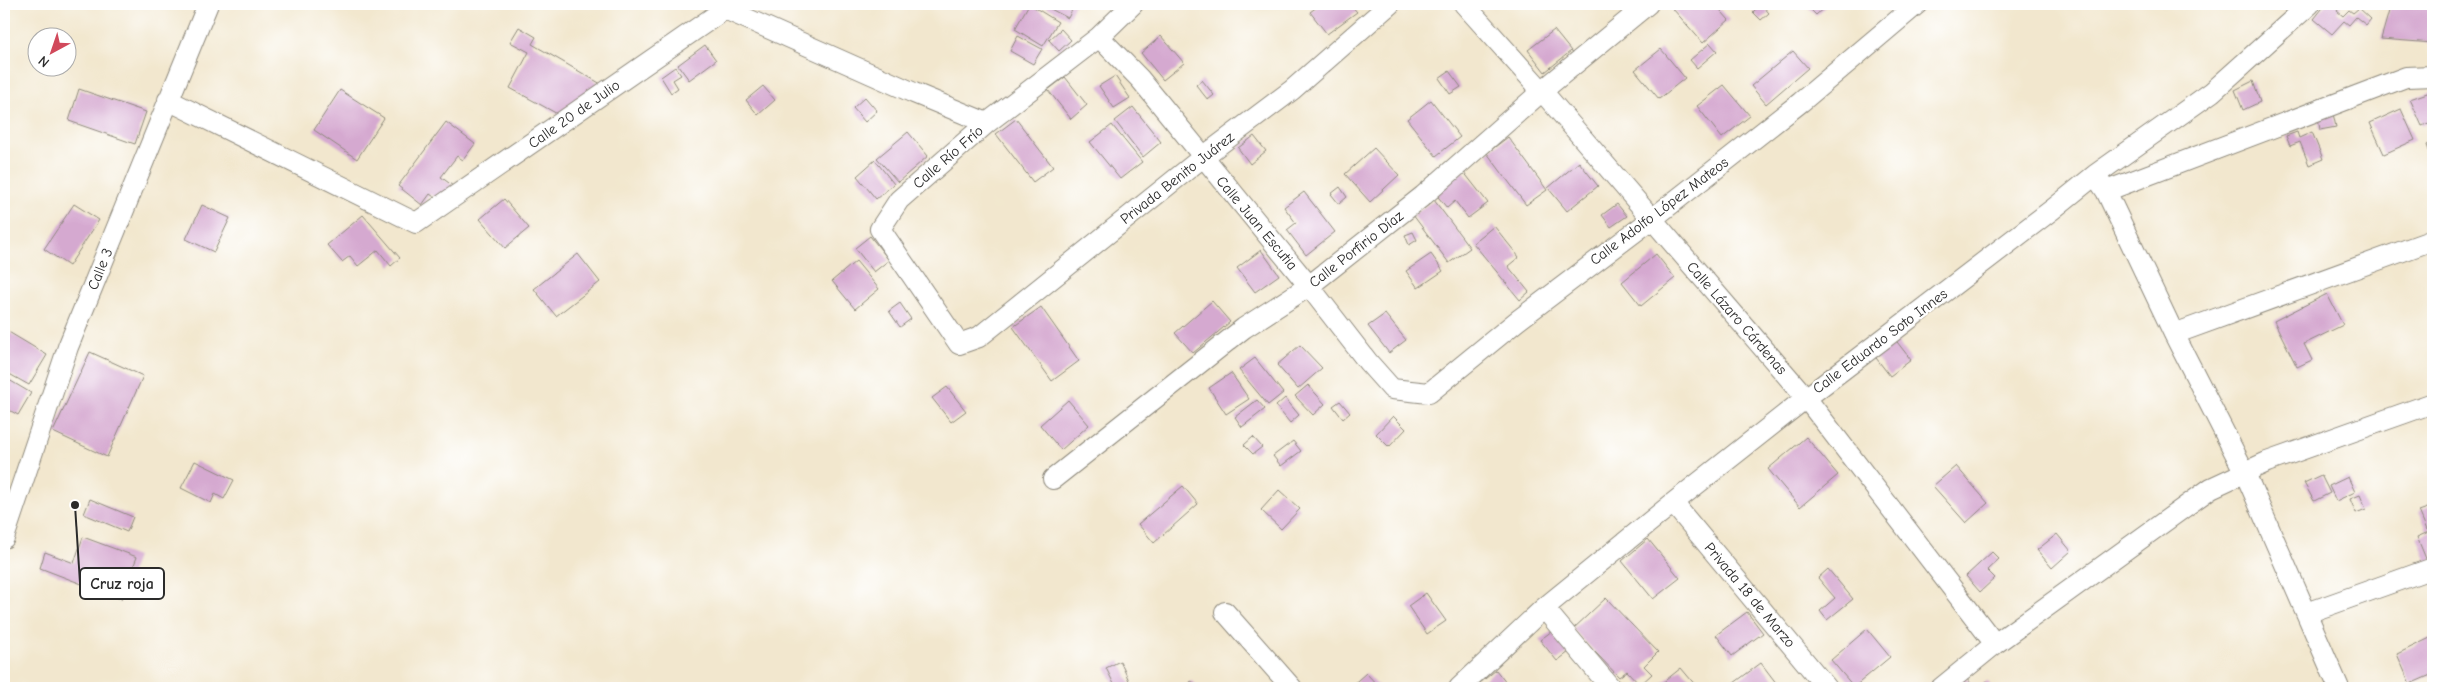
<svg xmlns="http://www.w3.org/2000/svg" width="2437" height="692" font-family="'Comic Neue',sans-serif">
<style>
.building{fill:#d5a9d0}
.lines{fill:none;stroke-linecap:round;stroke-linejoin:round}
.minor-casing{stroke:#8e897c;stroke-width:22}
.minor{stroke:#fff;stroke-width:20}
.labels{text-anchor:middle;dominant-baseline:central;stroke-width:4.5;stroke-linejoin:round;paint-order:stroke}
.street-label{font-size:15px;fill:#2b2b2b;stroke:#fff}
.leader{fill:none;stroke:#2b2b2b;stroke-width:2}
.callout-dot{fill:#2b2b2b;stroke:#fff;stroke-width:2}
.callout{fill:#fff;stroke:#2b2b2b;stroke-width:2}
.callout-label{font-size:16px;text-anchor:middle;font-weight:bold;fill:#2b2b2b}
</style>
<rect width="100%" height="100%" fill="#fff"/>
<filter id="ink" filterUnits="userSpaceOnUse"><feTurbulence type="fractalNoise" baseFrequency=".02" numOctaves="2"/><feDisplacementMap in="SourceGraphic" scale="10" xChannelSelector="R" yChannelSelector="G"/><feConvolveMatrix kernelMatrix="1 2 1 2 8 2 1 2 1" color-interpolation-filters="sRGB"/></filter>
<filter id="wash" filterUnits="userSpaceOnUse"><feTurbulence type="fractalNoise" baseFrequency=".0096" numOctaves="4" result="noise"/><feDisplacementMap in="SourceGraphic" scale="20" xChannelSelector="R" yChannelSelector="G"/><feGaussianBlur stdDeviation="1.12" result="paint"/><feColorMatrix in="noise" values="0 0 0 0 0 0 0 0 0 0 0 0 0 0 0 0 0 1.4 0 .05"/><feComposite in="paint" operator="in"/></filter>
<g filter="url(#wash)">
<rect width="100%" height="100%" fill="#f2e7ce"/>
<g id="blocks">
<path class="building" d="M1029 4 1058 22 1043 46 1015 29Z
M1041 4H1075L1068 18Z
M1321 4H1350L1357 12 1327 34 1310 12Z
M1679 4H1715L1729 20 1703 43 1673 9Z
M1761 4 1769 13 1761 20 1753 12Z
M1805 4H1828L1816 15Z
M2326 4H2342L2337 11 2343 16 2349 10 2353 13 2359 8 2371 19 2366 25 2356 17 2349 25 2344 21 2332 34 2314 19Z
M2391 4H2433V43L2381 39Z
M519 27 536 37 532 44 601 84 563 117 510 88 529 52 510 42Z
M1061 29 1071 40 1059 51 1049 40Z
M1554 30 1571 51 1545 72 1528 50Z
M1018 36 1042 49 1033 64 1010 51Z
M1161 36 1184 63 1163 80 1141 53Z
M1710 43 1717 51 1697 68 1690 60Z
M705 45 716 60 689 80 678 65Z
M1661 49 1685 78 1659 99 1635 70Z
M1793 51 1808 68 1766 104 1751 86Z
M675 67 681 75 673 80 678 88 671 93 661 77Z
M1449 71 1461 87 1450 94 1439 78Z
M1115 76 1130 98 1114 108 1099 86Z
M1065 77 1087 105 1071 119 1048 90Z
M1202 80 1214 95 1208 100 1196 85Z
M2253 81 2260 102 2243 110 2235 90Z
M1724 85 1750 116 1722 138 1697 106Z
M763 86 775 100 758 115 746 100Z
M79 89 146 112 135 144 69 121Z
M340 90 384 118 357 159 314 130Z
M2433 91V121L2422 126 2410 99Z
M865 97 877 111 865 122 853 108Z
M1431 100 1460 137 1436 156 1407 119Z
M1133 107 1161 142 1143 157 1115 121Z
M2332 109 2336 127 2320 130 2317 111Z
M2401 109 2415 140 2384 154 2370 123Z
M1016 119 1053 167 1033 182 996 134Z
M446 122 475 144 463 160 457 156 441 177 453 186 441 202 430 194 422 205 398 186Z
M1112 125 1142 162 1120 179 1090 142Z
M908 132 928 156 898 182 877 158Z
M2297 132 2299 138 2312 132 2323 159 2309 165 2300 142 2290 146 2286 136Z
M1254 136 1266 151 1250 164 1238 148Z
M1508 137 1547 190 1526 205 1487 153Z
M2433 142V162L2427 145Z
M1374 148 1399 175 1370 202 1345 174Z
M875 160 894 184 876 199 857 176Z
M1579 162 1598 186 1567 211 1548 188Z
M1463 171 1488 203 1468 218 1455 201 1447 208 1435 193Z
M1340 187 1347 197 1339 204 1331 194Z
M1304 192 1335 232 1306 255 1287 230 1296 223 1284 207Z
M504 199 529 228 505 248 480 219Z
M1434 200 1470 248 1449 263 1413 215Z
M74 204 99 220 69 266 44 249Z
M1617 204 1627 216 1611 227 1602 215Z
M202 205 230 218 214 252 186 239Z
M363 215 400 258 391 266 378 250 358 266 350 256 342 262 327 245Z
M1494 226 1519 257 1508 266 1529 292 1520 300 1473 243Z
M1413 232 1417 240 1409 245 1405 235Z
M870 236 889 260 874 272 855 248Z
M1261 250 1279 275 1255 292 1237 268Z
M578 254 600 282 556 316 534 289Z
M1431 254 1443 271 1418 288 1406 271Z
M1656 254 1675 278 1641 306 1622 282Z
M856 261 879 289 855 309 832 281Z
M2327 294 2343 325 2304 344 2312 360 2297 367 2274 321Z
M1212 301 1230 322 1193 353 1175 333Z
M900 303 911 319 900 327 889 311Z
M1041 307 1079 361 1052 381 1013 327Z
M1385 314 1406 340 1389 353 1368 326Z
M7 331 47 355 29 385 4 371V337Z
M1894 338 1911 360 1890 376 1873 354Z
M1300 345 1322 368 1298 389 1277 365Z
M90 352 143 376 107 457 53 432Z
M1255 358 1283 393 1268 405 1239 370Z
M1231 373 1249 399 1226 414 1209 388Z
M4 377 31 393 18 415 4 407Z
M1308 385 1325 404 1313 415 1295 396Z
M947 387 966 411 951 422 932 398Z
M1285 398 1299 415 1290 423 1276 406Z
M1068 400 1089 425 1061 450 1040 425Z
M1257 400 1265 409 1242 427 1235 417Z
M1340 401 1350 413 1343 419 1333 406Z
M1393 416 1406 429 1389 447 1376 434Z
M1253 437 1262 447 1253 454 1244 445Z
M1806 437 1838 475 1800 507 1768 469Z
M1293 441 1301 451 1281 466 1273 456Z
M195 461 234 480 224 499 215 494 211 503 181 488Z
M1956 466 1988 503 1966 523 1933 486Z
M2321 475 2330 493 2314 501 2304 483Z
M2348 477 2355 492 2336 501 2329 486Z
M1183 486 1198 504 1154 543 1138 524Z
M1279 490 1300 509 1281 529 1261 510Z
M2360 495 2366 509 2356 513 2350 499Z
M90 499 133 517 127 532 84 514Z
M2433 506V528L2427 530 2419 511Z
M2433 530V559L2427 561 2417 537Z
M2057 534 2071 551 2052 568 2037 550Z
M83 537 137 557 121 599 40 568 45 552 74 563Z
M1648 539 1680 578 1653 599 1622 561Z
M1992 552 1999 559 1987 570 1995 578 1980 592 1966 576Z
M1828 569 1853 599 1827 620 1820 611 1835 598 1818 578Z
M1426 593 1446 621 1427 634 1408 606Z
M1606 598 1658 652 1644 666 1652 674 1640 685 1627 671 1619 677 1573 629Z
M1747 612 1763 633 1732 656 1716 635Z
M1867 629 1890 657 1854 687 1831 660Z
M1552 631 1569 652 1557 661 1540 640Z
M2430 638 2433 643V674L2410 684 2397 654Z
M1120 661 1131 685 1124 688H1116L1106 668Z
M1761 663 1780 688H1732L1730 686Z
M1681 668 1697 687 1656 688Z
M1496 670 1510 688H1476L1475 687Z
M1366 673 1380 688H1349Z
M1963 675 1975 688H1948Z
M1191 681 1202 688H1186Z
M1987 681 1993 688H1979Z"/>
</g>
</g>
<g filter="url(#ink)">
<use href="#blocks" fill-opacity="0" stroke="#8e897c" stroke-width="1"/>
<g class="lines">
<defs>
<path id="minor" d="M1133 4 1099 37 987 123 899 200 880 229 959 344 979 337 1203 157 1292 90 1390 4
M1464 4 1542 91 1806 398 1995 644
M1099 37 1140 79 1309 286 1368 362 1392 389 1429 393 1517 321 1652 219 1801 102 1917 4
M168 100 416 223 725 9 914 93 987 123
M2095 175 2106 191 2174 334 2245 473 2339 688
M2106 191 2406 77 2433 76
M2174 334 2433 240
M1053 479 1244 328 1309 286 1423 196 1542 91 1648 4
M1673 503 1827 688
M4 538 68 347 208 4
M1544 608 1611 688
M1225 612 1292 688
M2307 613 2433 568
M1459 688 1544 608 1673 503 1806 398 2053 209 2095 175 2212 92 2310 4
M1941 688 1995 644 2211 488 2267 462 2433 403"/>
</defs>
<use href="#minor" class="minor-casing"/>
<use href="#minor" class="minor"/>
</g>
</g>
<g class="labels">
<g class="street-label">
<text transform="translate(574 114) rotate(-35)">Calle 20 de Julio</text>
<text transform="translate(948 157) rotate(-41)">Calle Río Frío</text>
<text transform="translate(1177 178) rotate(-38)">Privada Benito Juárez</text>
<text transform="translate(1659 211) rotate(-37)">Calle Adolfo López Mateos</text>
<text transform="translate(1257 223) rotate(50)">Calle Juan Escutia</text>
<text transform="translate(1356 249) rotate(-38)">Calle Porfirio Díaz</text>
<text transform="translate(100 269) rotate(-68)">Calle 3</text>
<text transform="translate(1737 318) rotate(49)">Calle Lázaro Cárdenas</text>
<text transform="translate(1880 341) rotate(-37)">Calle Eduardo Soto Innes</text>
<text transform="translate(1750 595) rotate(50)">Privada 18 de Marzo</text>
</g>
</g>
<path class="leader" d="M75 505L80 583"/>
<circle class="callout-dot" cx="75" cy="505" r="5"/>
<rect class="callout" x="80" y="568" width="84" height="31" rx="5"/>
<g class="callout-label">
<text x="122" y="589">Cruz roja</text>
</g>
<rect width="2437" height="692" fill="none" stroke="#fff" stroke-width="20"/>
<g transform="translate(52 52) rotate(220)"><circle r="24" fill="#ffffff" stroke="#aaaaaa"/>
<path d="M0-4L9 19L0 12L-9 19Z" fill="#d1495b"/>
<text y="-8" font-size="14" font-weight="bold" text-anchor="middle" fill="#2b2b2b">N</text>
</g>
</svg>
